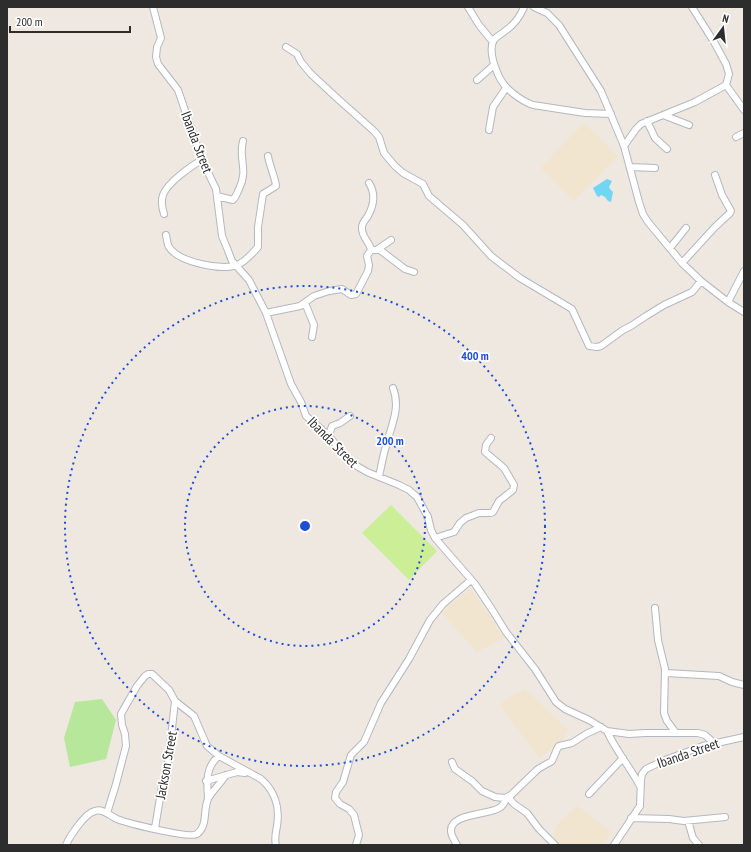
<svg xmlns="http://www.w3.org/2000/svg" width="751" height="852" font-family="'PT Sans Narrow',sans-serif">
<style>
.education{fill:#f1e5cf}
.green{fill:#b7e79b}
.pitch{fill:#ccee96}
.water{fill:#70d6f4}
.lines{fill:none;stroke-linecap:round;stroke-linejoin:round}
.minor-casing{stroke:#b3b7c1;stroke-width:8}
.minor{stroke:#fff;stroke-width:6}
.ring{fill:none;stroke:#1d4ed8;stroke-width:2;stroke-dasharray:2 4}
.labels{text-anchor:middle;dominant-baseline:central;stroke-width:3.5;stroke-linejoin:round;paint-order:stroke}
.street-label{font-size:14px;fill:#2d2d2d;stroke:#fff}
.centre{fill:#1d4ed8;stroke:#fff;stroke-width:2}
.ring-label{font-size:12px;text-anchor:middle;font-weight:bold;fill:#1d4ed8;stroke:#fff;stroke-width:3.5;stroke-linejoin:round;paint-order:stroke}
</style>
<rect width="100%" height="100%" fill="#efe8e0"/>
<path class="education" d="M584 123 618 156 574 201 540 168Z
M471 589 504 638 477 652 441 612Z
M525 689 568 730 562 741 539 758 499 704Z
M577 806 612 832 602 845H559L553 839 556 826Z"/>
<path class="green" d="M102 699 116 720 106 759 70 767 64 738 75 702Z"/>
<path class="pitch" d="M391 505 437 551 409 580 362 533Z"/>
<path class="water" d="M607 179 612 181 609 187 610 189 613 192 611 202 608 201 605 197 601 195 599 197 597 196 593 188Z"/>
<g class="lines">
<defs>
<path id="minor" d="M153 7 161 38 157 47 156 57 158 64 178 90 202 160 216 189 222 236 227 248 232 261 249 280 266 313 291 384 301 402 306 416 328 435 346 457 355 465 367 472 399 485 409 490 417 497 428 517 431 530 435 538 475 584 493 611 506 632 535 669 556 702 565 709 589 720 607 731 629 734 645 733H698L705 735 714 743
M468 7 479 25 493 42
M524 7C520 17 514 25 505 31 501 35 496 36 493 41 488 54 498 79 507 88 513 94 524 102 533 105L585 113 611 114
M534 7 547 13 559 25 601 91 624 146 639 202 643 214 648 222 682 263 701 281 728 302 744 312
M286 47 297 54 301 62 311 74 338 99 374 131 379 137 384 153 395 166 403 173 423 184 429 196 463 225 491 256 520 278 572 309 589 346 597 347 601 346 623 330 631 326 646 316 664 305 692 292 701 281
M477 80 494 65
M726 85 744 110
M663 115 689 125
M647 121 655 138 667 149
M489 130 493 107 506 88
M736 137 744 133
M624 146 636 129 641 124 695 102 726 85 729 74 726 64 714 42 692 7
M630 167 655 168
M217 196 233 200C236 197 237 193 239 189 249 169 238 160 243 141
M164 214C162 208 161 201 163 195 167 183 191 166 202 160
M166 235C167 239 167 244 169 247 178 262 222 271 237 265 245 262 252 254 258 247V227L263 194 276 186C276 180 269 164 268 156
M670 248 686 228
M378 249 391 240
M371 250H380L405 269 414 272
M682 263 715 227 730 213 731 211 722 195 715 175
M728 302 744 271
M305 303 314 325 312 337
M266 313 300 306 314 296 329 291 342 289 351 295 356 294 368 271 369 265 367 256 371 250C370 242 361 237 362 227 362 223 366 219 368 216 374 205 376 194 369 183
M329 435 332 426 340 423 350 416
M379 477C381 467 383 456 386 446 391 426 401 408 393 388
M435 538 454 532 460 523 466 518 479 513H491L493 512 499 501 513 490 514 485 504 468 485 452 486 445 491 438
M655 608 658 640 665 669 664 713 667 721 676 733
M666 673 719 676 732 682 744 685
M607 731C616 751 630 767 640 786
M452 762 455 769 472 781 482 791 495 797 505 798 511 795 538 769 552 761 557 749 559 746 572 743 586 734 601 727
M206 781 237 772 245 773
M589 794 623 758
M508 797 514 804 527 813 539 829 555 845
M208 799C207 783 205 767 219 756
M107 813 116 784 126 746 125 734 122 725 121 714 137 686 145 676 148 674H152L169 690 175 701 194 716 207 746 219 756 261 779C275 791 280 808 277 826 276 832 274 839 276 845
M631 818 669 819 684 821 725 817
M688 821 693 838 699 845
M155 828 162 786 166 777 169 755 175 701
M66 845C70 836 85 813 95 811 103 808 110 816 117 819 127 823 190 839 197 834 208 826 203 810 208 799 212 791 221 783 226 775
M356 845 359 835 354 815 349 809 340 804 335 798 336 792 343 782 351 755 364 742 381 703 409 659 430 620 443 604 471 580
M457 845C455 841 451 836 451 831 450 813 489 815 499 808 503 806 505 802 506 798
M614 845 640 806 641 780 642 774 646 769 665 760 703 746 744 737"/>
</defs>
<use href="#minor" class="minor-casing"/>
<use href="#minor" class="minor"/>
</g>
<g class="ring">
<circle cx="305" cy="526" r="120"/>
<circle cx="305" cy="526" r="240"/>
</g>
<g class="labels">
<g class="street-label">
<text transform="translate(197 142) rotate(69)">Ibanda Street</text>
<text transform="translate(333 442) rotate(45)">Ibanda Street</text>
<text transform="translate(688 753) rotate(-19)">Ibanda Street</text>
<text transform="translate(166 765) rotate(-80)">Jackson Street</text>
</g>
</g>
<circle cx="305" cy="526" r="6" class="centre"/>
<g class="ring-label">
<text x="475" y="360">400 m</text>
<text x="390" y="445">200 m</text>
</g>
<rect width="751" height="852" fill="none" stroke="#2d2d2d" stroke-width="16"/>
<g transform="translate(723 28) rotate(15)" stroke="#ffffff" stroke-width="3" paint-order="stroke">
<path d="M0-3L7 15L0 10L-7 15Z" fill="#2d2d2d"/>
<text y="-6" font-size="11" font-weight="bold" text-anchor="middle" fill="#2d2d2d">N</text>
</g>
<path d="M10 26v6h120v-6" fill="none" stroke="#2d2d2d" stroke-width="2"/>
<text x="16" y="26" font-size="12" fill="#2d2d2d" stroke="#ffffff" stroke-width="3" paint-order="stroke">200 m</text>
</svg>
